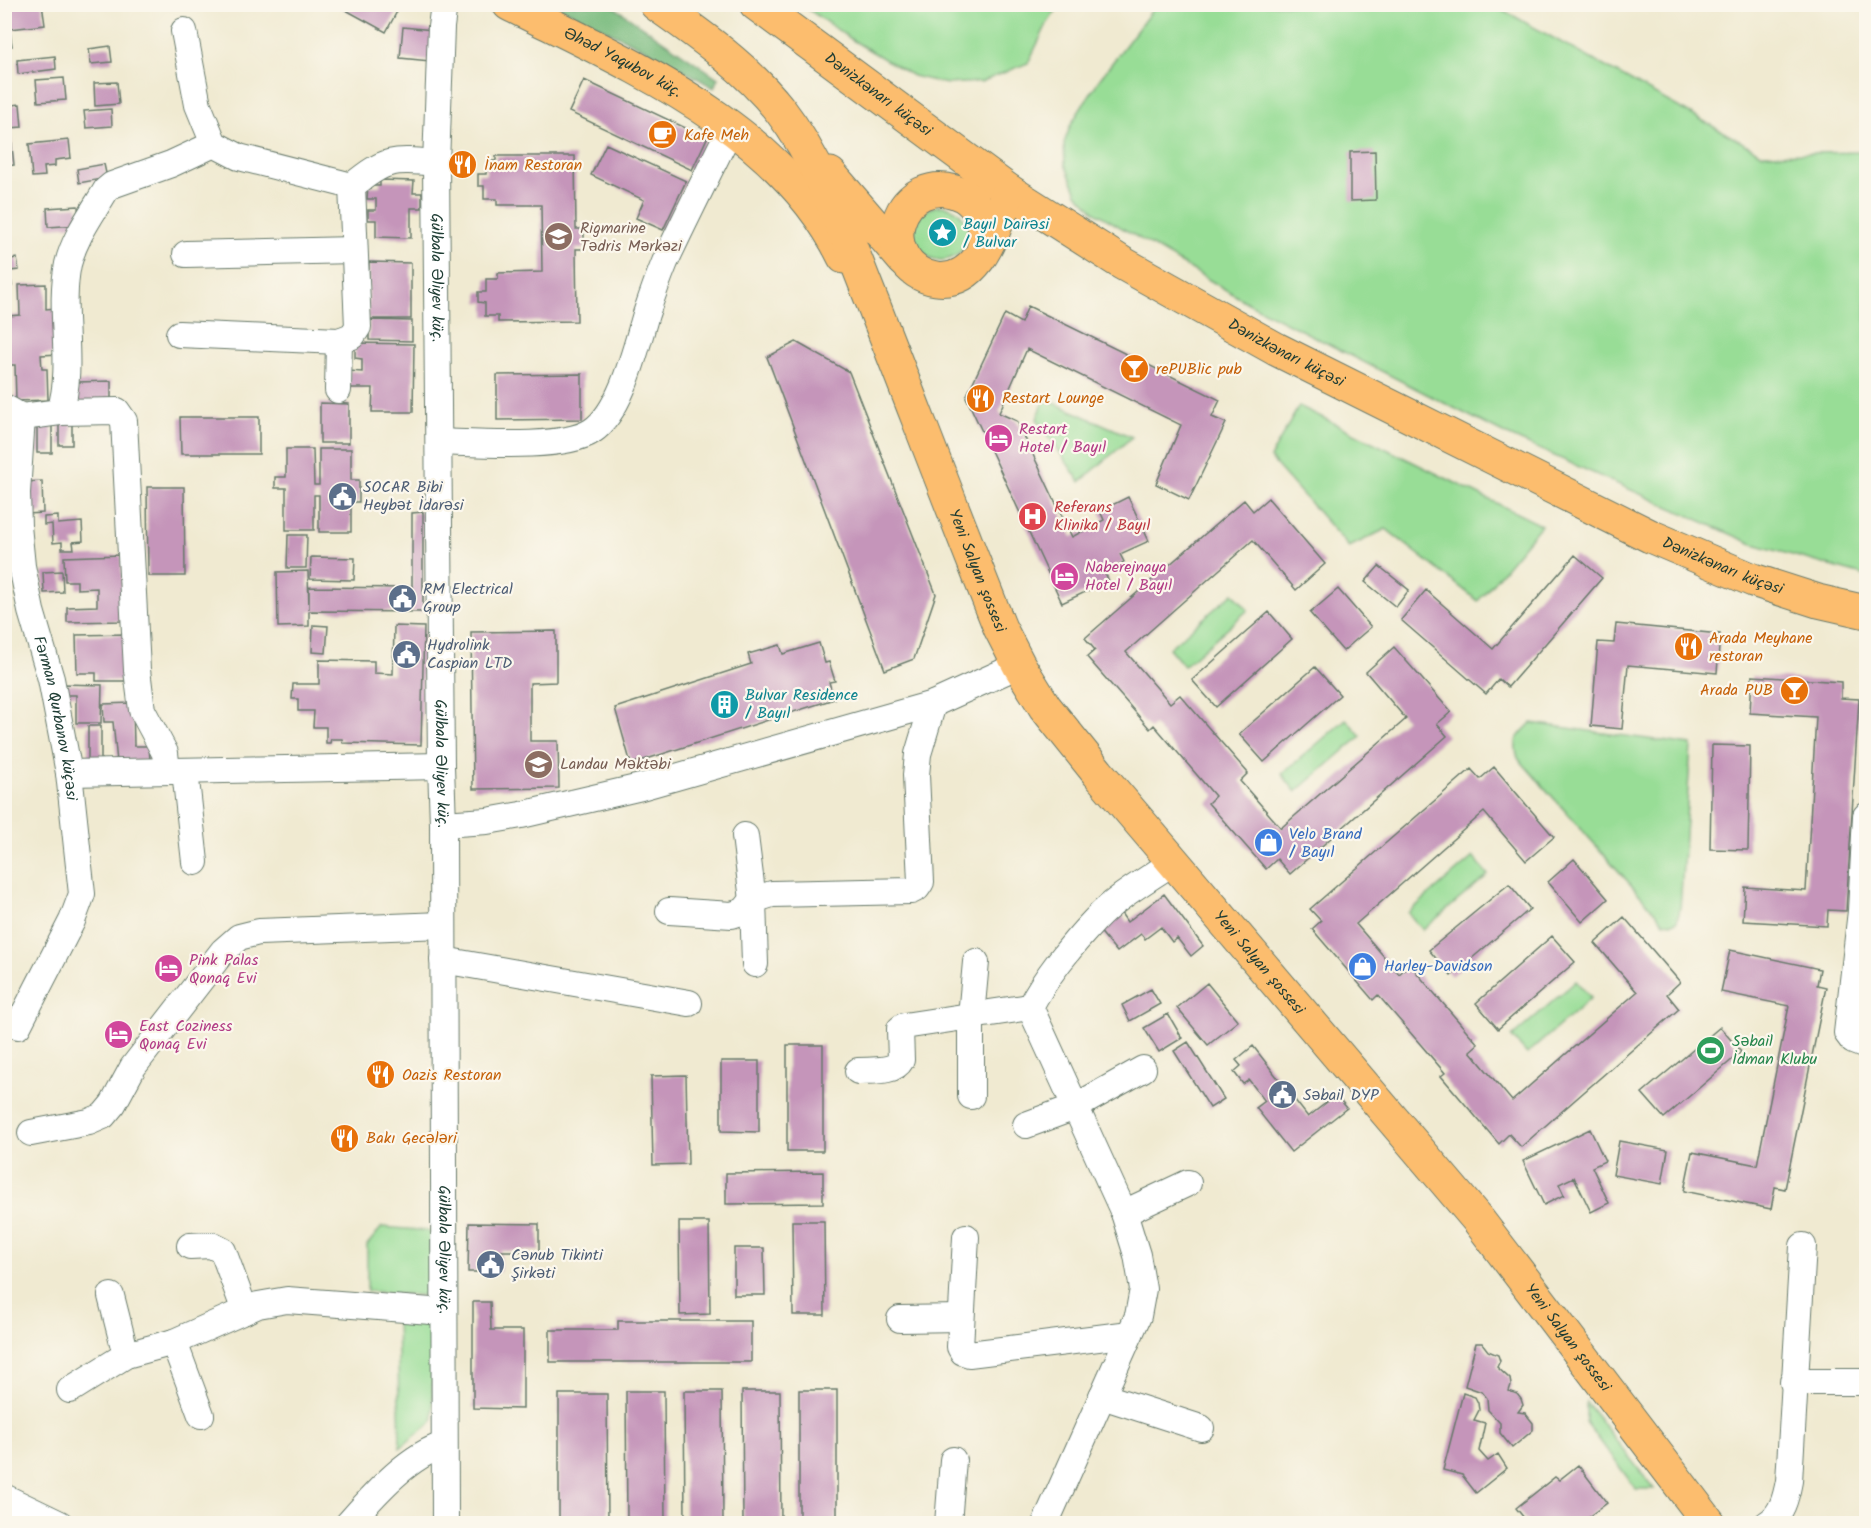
<svg xmlns="http://www.w3.org/2000/svg" width="1871" height="1528" font-family="Kalam,sans-serif">
<style>
.green{fill:#98dd96;stroke:#5c8d65;stroke-width:1.5}
.forest{fill:#7abc7f;stroke:#4c7c5a;stroke-width:1.5}
.building{fill:#c595ba}
.lines{fill:none;stroke-linecap:round;stroke-linejoin:round}
.minor-casing{stroke:#687a6b;stroke-width:28}
.major-casing{stroke:#687a6b;stroke-width:35}
.highway-casing{stroke:#687a6b;stroke-width:35}
.minor{stroke:#fff;stroke-width:26}
.major{stroke:#fcbd6e;stroke-width:33}
.highway{stroke:#fcbd6e;stroke-width:33}
.labels{text-anchor:middle;dominant-baseline:central;stroke-width:4.5;stroke-linejoin:round;paint-order:stroke}
.street-label{font-size:16px;fill:#1f3d34;stroke:#fbf7ec}
.food-label{font-size:16px;fill:#c56008;stroke:#fbf7ec;text-anchor:start}
.culture-label{font-size:16px;fill:#0d838f;stroke:#fbf7ec;text-anchor:start}
.education-label{font-size:16px;fill:#785e54;stroke:#fbf7ec;text-anchor:start}
.hotel-label{font-size:16px;fill:#b23c85;stroke:#fbf7ec;text-anchor:start}
.service-label{font-size:16px;fill:#4e5e75;stroke:#fbf7ec;text-anchor:start}
.health-label{font-size:16px;fill:#be3a42;stroke:#fbf7ec;text-anchor:start}
.shop-label{font-size:16px;fill:#366cbe;stroke:#fbf7ec;text-anchor:start}
.leisure-label{font-size:16px;fill:#27864d;stroke:#fbf7ec;text-anchor:start}
</style>
<rect width="100%" height="100%" fill="#fbf7ec"/>
<filter id="ink" filterUnits="userSpaceOnUse"><feTurbulence type="fractalNoise" baseFrequency=".0167" numOctaves="2"/><feDisplacementMap in="SourceGraphic" scale="12" xChannelSelector="R" yChannelSelector="G"/><feConvolveMatrix kernelMatrix="1 2 1 2 8 2 1 2 1" color-interpolation-filters="sRGB"/></filter>
<filter id="wash" filterUnits="userSpaceOnUse"><feTurbulence type="fractalNoise" baseFrequency=".008" numOctaves="4" result="noise"/><feDisplacementMap in="SourceGraphic" scale="24" xChannelSelector="R" yChannelSelector="G"/><feGaussianBlur stdDeviation="1.35" result="paint"/><feColorMatrix in="noise" values="0 0 0 0 0 0 0 0 0 0 0 0 0 0 0 0 0 1.4 0 .05"/><feComposite in="paint" operator="in"/></filter>
<g filter="url(#wash)">
<rect width="100%" height="100%" fill="#f0ead1"/>
<path class="green" d="M1492 4 1763 154 1866 152V576L1753 544 1505 434 1248 303 1095 212 1077 193 1065 164 1064 143 1071 124 1099 80 1156 5Z
M802 5H1060L1048 22 1028 63 981 82 947 84 913 76 854 41Z
M914 233a27 27 0 1 1 54 0a27 27 0 1 1-54 0Z
M1045 399 1132 437 1080 482 1037 419Z
M1299 406 1541 525 1478 601 1386 529 1349 547 1270 458Z
M1233 593 1248 610 1184 666 1169 648Z
M1346 719 1361 736 1296 792 1282 774Z
M1531 723 1691 745 1680 909 1677 921 1672 923 1664 922 1518 758C1512 739 1518 736 1531 723Z
M1473 857 1488 875 1423 930 1408 913Z
M1576 981 1591 998 1527 1054 1512 1037Z
M382 1227 430 1231 431 1296 367 1291V1245Z
M397 1316 431 1318 433 1421 400 1448Z
M1586 1402 1654 1489H1636L1586 1422Z"/>
<path class="forest" d="M555 5H611L718 78 714 88 661 57Z"/>
<g id="blocks">
<path class="building" d="M8 4H42L45 25 10 29Z
M335 4H401L386 32Z
M403 27 433 30 430 61 400 58Z
M10 31 12 46 4 47V32Z
M110 46 112 62 91 64 89 49Z
M55 56 56 69 18 74 17 60Z
M64 78 66 100 38 102 36 80Z
M584 80 707 138 692 170 569 112Z
M117 82 119 104 95 106 94 83Z
M20 104 22 127 10 128 14 165 4 166V106Z
M111 109 112 126 86 128 84 111Z
M69 140 71 158 55 160V166L44 167 45 176 32 177 29 144Z
M606 144 686 181 663 230 636 218 644 200 591 175Z
M1375 151 1376 200 1350 201V152Z
M496 156H575L576 229H584V249H576L577 321 498 322V316H485V303L478 302V292H486V279H498V273L542 272 541 205H497V199H484V186H478V174H486V161H496Z
M104 164 107 178 79 183 77 169Z
M380 180 414 181 413 193H422V208H411V238L376 237V220H368V210H376V199H367L368 186H380Z
M78 206 79 225 48 227 47 208Z
M17 258 19 270 10 271 12 286 4 287V260Z
M369 262 411 263V319H368Z
M46 284V309L57 308 59 354 41 355 42 369H47L48 400 16 401 15 365H4V358H7L4 333H7V316L20 315 19 285Z
M1028 306 1220 400 1212 417 1226 423 1189 500 1156 484 1181 425 1027 349 999 413 1017 421 1072 537 1104 520 1100 511 1128 497 1149 541 1120 554 1124 562 1104 571 1109 581 1062 603 966 397 1005 314 1021 323Z
M369 320 412 321V341L369 340Z
M796 342 849 372 936 594 914 659 885 670 767 357Z
M355 343 414 344 413 412H372L373 388H349V371L362 372V359L355 358Z
M582 374V419L497 420V375Z
M111 381V402L77 403V382Z
M320 403 349 404V443H320Z
M180 417H259V454H181Z
M59 419H72V445H59Z
M37 423H52V453H37Z
M286 449H313L314 485H319V449H351V480H359V502H351V532H319V495H314V530H286V488H275V477H286Z
M42 481 43 513 27 514 26 482Z
M147 487H184L185 576H148Z
M1268 498 1325 564 1296 590 1253 540 1126 652 1170 703 1180 695 1248 773 1240 781 1281 828 1406 719 1366 672 1394 647 1451 712 1437 724 1447 736 1290 874 1277 859 1266 869 1208 803 1215 796 1154 725 1150 729 1087 657 1095 650 1085 638 1244 500 1253 511Z
M423 512V612L309 611V626L278 627 277 572 308 571 309 609V587L412 588V513Z
M58 516V524L82 522 83 541 73 542 74 549H62V542L53 543 52 524 44 525V517Z
M288 535H307L306 568H287Z
M121 555 124 621 67 622V607L97 606V588L77 589V581H65L64 557Z
M1575 555 1602 578 1508 687 1499 679 1486 694 1401 620 1426 590 1493 649Z
M311 557 355 558 354 580 310 579Z
M1379 566 1409 590 1396 607 1365 582Z
M62 571 63 592 44 593 43 572Z
M1338 589 1371 627 1343 651 1310 613Z
M1269 612 1292 639 1216 707 1192 680Z
M1616 624 1720 634 1717 673 1628 665 1622 729 1591 726 1598 642 1614 643Z
M313 625 328 626 326 653 312 652Z
M394 626 424 627 421 745 343 743 342 739H331L330 743H326V727H313L314 711H298V699H292L293 684H319V660L374 661V673L393 674Z
M556 631V682L530 683V741H558L559 788 473 789 471 632Z
M129 634 130 681H96V673H77L76 635Z
M819 643 825 663 829 662 835 681 829 682 834 699 631 764 615 708 751 664 748 654 780 645 783 654Z
M1315 667 1340 695 1264 762 1239 734Z
M1752 676 1841 682V698L1859 699 1846 911 1828 910 1827 926 1743 921 1745 887 1806 891 1816 717 1750 713Z
M61 684 102 685 101 723H76V695H61Z
M133 703 134 746H149L150 761 117 762 113 722H104L103 704Z
M88 726H101V762H88Z
M1712 745 1750 746 1748 850 1710 849Z
M1494 767 1554 837 1526 861 1484 812 1356 924 1399 974 1410 965 1478 1044 1470 1051 1512 1101 1637 992 1595 943 1624 917 1680 982 1667 994 1679 1009 1521 1147 1509 1134 1499 1144 1441 1076 1445 1073 1378 995 1373 1000 1312 929 1321 921 1310 909 1471 769 1480 779Z
M1574 859 1608 899 1582 922 1548 882Z
M1509 884 1530 909 1451 976 1429 950Z
M1164 894 1203 946 1191 956 1177 938 1172 942 1161 927 1145 939 1141 934 1117 952 1099 930 1121 913 1127 922Z
M1552 936 1575 962 1498 1029 1476 1003Z
M1730 950 1820 969 1817 985 1826 987 1785 1189 1775 1187 1771 1209 1684 1191 1692 1152 1757 1165 1789 1006 1721 992Z
M1207 983 1238 1021 1208 1045 1177 1008Z
M1151 989 1160 1004 1130 1021 1122 1005Z
M1168 1014 1182 1038 1159 1052 1144 1028Z
M1720 1027 1741 1052 1664 1118 1642 1093Z
M1188 1042 1224 1099 1210 1108 1174 1051Z
M787 1045H823V1151H787Z
M1253 1046 1308 1117 1336 1095 1347 1108 1291 1152 1256 1108 1265 1101 1249 1080 1243 1084 1234 1072 1241 1066 1236 1060Z
M721 1061H759V1132L721 1131Z
M686 1075 688 1164 653 1165 651 1076Z
M1590 1129 1605 1161 1592 1167 1609 1203 1591 1212 1574 1177 1559 1184 1564 1195 1544 1205 1523 1161Z
M1619 1141 1668 1150 1662 1184 1613 1175Z
M823 1172V1203L726 1204V1173Z
M792 1221H824L825 1315H793Z
M679 1222H709L710 1314 680 1315Z
M469 1223 539 1224V1251H501L500 1272H468Z
M734 1248H764L765 1295H734Z
M473 1302H490L491 1330H523V1409L473 1408Z
M618 1321H751V1362H550V1330H618Z
M1476 1343H1482L1488 1351 1498 1355 1500 1361 1497 1367 1510 1379 1511 1385 1509 1391 1517 1394 1521 1399 1523 1405 1518 1412 1525 1413 1533 1423V1430L1512 1448 1500 1433V1423L1488 1410 1487 1398 1482 1392 1465 1386Z
M799 1390H837V1524H799Z
M626 1391H664L665 1524H627Z
M684 1391H722L723 1524H685Z
M742 1391H780L781 1524H743Z
M1463 1393 1475 1397 1478 1403 1479 1410 1474 1420 1485 1423 1479 1451 1488 1461 1498 1454 1507 1468 1476 1493 1462 1475 1443 1470Z
M559 1394H607L608 1524H559Z
M1578 1465 1607 1503 1587 1518 1591 1524H1529L1516 1508 1555 1477 1559 1480Z"/>
</g>
</g>
<g filter="url(#ink)">
<use href="#blocks" fill-opacity="0" stroke="#687a6b" stroke-width="1.5"/>
<g class="lines">
<defs>
<g id="minor">
<path id="s1" d="M444 4 441 27 436 163 441 766 443 824 445 1524"/>
<path d="M184 31 198 105 214 144 239 157 352 186"/>
<path d="M186 254 354 250"/>
<path d="M179 334 339 341 352 336 358 327 352 186C386 158 393 159 436 163"/>
<path d="M338 390 339 341"/>
<path id="s2" d="M4 407 22 417 17 493 18 526 22 566 31 611 51 679 69 773 82 894 72 921 18 1026"/>
<path d="M60 412 117 411 124 421 137 670 142 710 165 753 167 771"/>
<path d="M22 417 60 412C75 364 58 312 68 264 75 236 92 214 106 190L112 185 171 164 214 144"/>
<path d="M439 442C475 443 563 450 592 431 622 411 636 347 646 314 652 296 658 279 665 262 686 217 709 172 731 127"/>
<path d="M185 771 195 862"/>
<path d="M69 773 441 766"/>
<path d="M1866 816 1861 911 1847 1033 1853 1041 1866 1046"/>
<path d="M443 824 487 821 521 815 641 787 933 704 1019 665"/>
<path d="M745 836 753 900 755 964"/>
<path d="M669 911 732 915 744 911 753 900 772 894 911 891 917 888 921 882 916 775 918 754 933 704"/>
<path d="M443 960 689 1003"/>
<path d="M858 1071C872 1070 894 1073 901 1060L900 1029 904 1026 1030 1007"/>
<path d="M971 1096V1016L976 962"/>
<path d="M1026 1125 1075 1107 1143 1069"/>
<path d="M31 1133 89 1122 103 1116 113 1104 133 1067 223 951 239 937 259 932 443 925"/>
<path d="M1124 1213 1188 1183"/>
<path d="M966 1237 960 1347 963 1352 969 1354 1130 1334"/>
<path d="M190 1246 211 1245 223 1251 245 1311"/>
<path d="M111 1296 126 1355"/>
<path d="M900 1319 961 1318"/>
<path d="M174 1342 201 1415"/>
<path d="M1793 1382H1866"/>
<path d="M70 1390 126 1355 174 1342 258 1305 287 1300 444 1312"/>
<path d="M1102 1396 1201 1428"/>
<path d="M4 1497 60 1524"/>
<path d="M348 1524C373 1496 407 1456 444 1445"/>
<path d="M948 1524 953 1460"/>
<path d="M1045 1524 1138 1316 1143 1289 1137 1255 1124 1213 1030 1007C1044 979 1072 944 1094 921 1116 897 1147 880 1173 862"/>
<path d="M1767 1524C1782 1515 1786 1497 1789 1481L1803 1246"/>
</g>
<g id="major">
<path id="s3" d="M509 4C632 66 780 127 844 257"/>
</g>
<g id="highway">
<path id="s4" d="M656 4C700 35 746 67 780 110 824 167 847 240 874 306 916 413 957 521 1000 628L1019 665 1045 707 1098 773 1479 1221 1710 1524"/>
<path id="s5" d="M756 4 1009 191 1122 263 1276 349 1650 536 1753 580 1818 601 1866 612"/>
<path d="M830 174 904 260"/>
<path d="M982 254C1002 187 916 166 899 221 895 233 897 246 903 257 910 269 922 277 936 279 982 285 995 224 1009 191"/>
</g>
</defs>
<use href="#minor" class="minor-casing"/>
<use href="#major" class="major-casing"/>
<use href="#highway" class="highway-casing"/>
<use href="#minor" class="minor"/>
<use href="#major" class="major"/>
<use href="#highway" class="highway"/>
</g>
</g>
<defs>
<symbol id="cafe-disc" viewBox="-11 -11 22 22"><circle r="9.5" fill="#e8710a" stroke="#fbf7ec"/><path d="M-5.5-4.5H6V0H3Q3 3.5 0 3.5H-2.5Q-5.5 3.5-5.5 0ZM3-3.2v2h1.7v-2ZM-6 4.5H4V6H-6Z" fill="#fff"/></symbol>
<symbol id="restaurant-disc" viewBox="-11 -11 22 22"><circle r="9.5" fill="#e8710a" stroke="#fbf7ec"/><path d="M-5-6h1v4h1v-4h1v4h1v-4h1v5L-1.5 .5V6h-2V.5L-5-1ZM5-6V6H3V1.5H1.5Q1.5-4 5-6Z" fill="#fff"/></symbol>
<symbol id="sight-disc" viewBox="-11 -11 22 22"><circle r="9.5" fill="#0f9aa8" stroke="#fbf7ec"/><path d="M0-6L1.8-2.2L6-1.7L2.9 1.2L3.7 5.4L0 3.3L-3.7 5.4L-2.9 1.2L-6-1.7L-1.8-2.2Z" fill="#fff"/></symbol>
<symbol id="university-disc" viewBox="-11 -11 22 22"><circle r="9.5" fill="#8d6e63" stroke="#fbf7ec"/><path d="M0-5L7-2L0 1L-7-2ZM-4 1L0 2.5L4 1V4Q0 6-4 4Z" fill="#fff"/></symbol>
<symbol id="bar-disc" viewBox="-11 -11 22 22"><circle r="9.5" fill="#e8710a" stroke="#fbf7ec"/><path d="M-6-5H6L.8 .8V4.5H3.5V6h-7V4.5H-.8V.8Z" fill="#fff"/></symbol>
<symbol id="hotel-disc" viewBox="-11 -11 22 22"><circle r="9.5" fill="#d1479c" stroke="#fbf7ec"/><path d="M-6-4.5h1.5V1H6V5H4.5V3h-9V5H-6ZM-4 0a1.8 1.8 0 1 1 3.6 0ZM.5 0V-2.5h3Q6-2.5 6 0Z" fill="#fff"/></symbol>
<symbol id="civic-disc" viewBox="-11 -11 22 22"><circle r="9.5" fill="#5c6f8a" stroke="#fbf7ec"/><path d="M-.6-6.5H3V-4.5H.6V-3L4-1V1h2V6H-6V1h2V-1L-.6-3ZM-1.2 2.5V6h2.4V2.5Z" fill="#fff"/></symbol>
<symbol id="hospital-disc" viewBox="-11 -11 22 22"><circle r="9.5" fill="#e0444e" stroke="#fbf7ec"/><path d="M-5-5h3v3.5h4V-5h3V5h-3V1.5h-4V5h-3Z" fill="#fff"/></symbol>
<symbol id="building-disc" viewBox="-11 -11 22 22"><circle r="9.5" fill="#0f9aa8" stroke="#fbf7ec"/><path d="M-4-6H4V6H1V3H-1V6H-4ZM-2.5-4.3h1.7v1.8h-1.7ZM.8-4.3h1.7v1.8H.8ZM-2.5-1h1.7V.8h-1.7ZM.8-1h1.7V.8H.8Z" fill="#fff"/></symbol>
<symbol id="school-disc" viewBox="-11 -11 22 22"><circle r="9.5" fill="#8d6e63" stroke="#fbf7ec"/><path d="M0-5L7-2L0 1L-7-2ZM-4 1L0 2.5L4 1V4Q0 6-4 4Z" fill="#fff"/></symbol>
<symbol id="shop-disc" viewBox="-11 -11 22 22"><circle r="9.5" fill="#3f7fe0" stroke="#fbf7ec"/><path d="M-5-2.5h2.3a2.7 3.5 0 0 1 5.4 0H5L5.5 6h-11ZM-1.5-2.5h3a1.5 2.3 0 0 0-3 0Z" fill="#fff"/></symbol>
<symbol id="stadium-disc" viewBox="-11 -11 22 22"><circle r="9.5" fill="#2e9e5b" stroke="#fbf7ec"/><path d="M0-5a6.5 5 0 1 0 0 10a6.5 5 0 1 0 0-10ZM-3.5-1.8h7v3.6h-7Z" fill="#fff"/></symbol>
</defs>
<g fill-rule="evenodd">
<use href="#cafe-disc" x="646" y="118" width="33" height="33"/>
<use href="#restaurant-disc" x="446" y="148" width="33" height="33"/>
<use href="#sight-disc" x="926" y="216" width="33" height="33"/>
<use href="#university-disc" x="542" y="220" width="33" height="33"/>
<use href="#bar-disc" x="1118" y="352" width="33" height="33"/>
<use href="#restaurant-disc" x="964" y="382" width="33" height="33"/>
<use href="#hotel-disc" x="982" y="422" width="33" height="33"/>
<use href="#civic-disc" x="326" y="480" width="33" height="33"/>
<use href="#hospital-disc" x="1016" y="500" width="33" height="33"/>
<use href="#hotel-disc" x="1048" y="560" width="33" height="33"/>
<use href="#civic-disc" x="386" y="582" width="33" height="33"/>
<use href="#restaurant-disc" x="1672" y="630" width="33" height="33"/>
<use href="#civic-disc" x="390" y="638" width="33" height="33"/>
<use href="#bar-disc" x="1778" y="674" width="33" height="33"/>
<use href="#building-disc" x="708" y="688" width="33" height="33"/>
<use href="#school-disc" x="522" y="748" width="33" height="33"/>
<use href="#shop-disc" x="1252" y="826" width="33" height="33"/>
<use href="#shop-disc" x="1346" y="950" width="33" height="33"/>
<use href="#hotel-disc" x="152" y="952" width="33" height="33"/>
<use href="#hotel-disc" x="102" y="1018" width="33" height="33"/>
<use href="#stadium-disc" x="1694" y="1034" width="33" height="33"/>
<use href="#restaurant-disc" x="364" y="1058" width="33" height="33"/>
<use href="#civic-disc" x="1266" y="1078" width="33" height="33"/>
<use href="#restaurant-disc" x="328" y="1122" width="33" height="33"/>
<use href="#civic-disc" x="474" y="1248" width="33" height="33"/>
</g>
<g class="labels">
<g class="street-label">
<text stroke="none"><textPath href="#s3" startOffset="128">Əhəd Yaqubov küç.</textPath></text>
<text stroke="none"><textPath href="#s5" startOffset="152">Dənizkənarı küçəsi</textPath></text>
<text stroke="none"><textPath href="#s1" startOffset="274">Gülbala Əliyev küç.</textPath></text>
<text stroke="none"><textPath href="#s5" startOffset="636">Dənizkənarı küçəsi</textPath></text>
<text stroke="none"><textPath href="#s5" startOffset="1122">Dənizkənarı küçəsi</textPath></text>
<text stroke="none"><textPath href="#s4" startOffset="666">Yeni Salyan şossesi</textPath></text>
<text stroke="none"><textPath href="#s2" startOffset="326">Fərman Qurbanov küçəsi</textPath></text>
<text stroke="none"><textPath href="#s1" startOffset="760">Gülbala Əliyev küç.</textPath></text>
<text stroke="none"><textPath href="#s4" startOffset="1152">Yeni Salyan şossesi</textPath></text>
<text stroke="none"><textPath href="#s1" startOffset="1246">Gülbala Əliyev küç.</textPath></text>
<text stroke="none"><textPath href="#s4" startOffset="1638">Yeni Salyan şossesi</textPath></text>
</g>
<g class="food-label">
<text x="684" y="135">Kafe Meh</text>
<text x="484" y="165">İnam Restoran</text>
<text x="1156" y="369">rePUBlic pub</text>
<text x="1002" y="398">Restart Lounge</text>
<text x="1709" y="638">Arada Meyhane<tspan x="1709" dy="18">restoran</tspan></text>
<text x="1773" y="690" text-anchor="end">Arada PUB</text>
<text x="402" y="1075">Oazis Restoran</text>
<text x="366" y="1138">Bakı Gecələri</text>
</g>
<g class="culture-label">
<text x="963" y="224">Bayıl Dairəsi<tspan x="963" dy="18">/ Bulvar</tspan></text>
<text x="745" y="695">Bulvar Residence<tspan x="745" dy="18">/ Bayıl</tspan></text>
</g>
<g class="education-label">
<text x="580" y="228">Rigmarine<tspan x="580" dy="18">Tədris Mərkəzi</tspan></text>
<text x="560" y="764">Landau Məktəbi</text>
</g>
<g class="hotel-label">
<text x="1019" y="429">Restart<tspan x="1019" dy="18">Hotel / Bayıl</tspan></text>
<text x="1085" y="567">Naberejnaya<tspan x="1085" dy="18">Hotel / Bayıl</tspan></text>
<text x="189" y="960">Pink Palas<tspan x="189" dy="18">Qonaq Evi</tspan></text>
<text x="139" y="1026">East Coziness<tspan x="139" dy="18">Qonaq Evi</tspan></text>
</g>
<g class="service-label">
<text x="363" y="487">SOCAR Bibi<tspan x="363" dy="18">Heybət İdarəsi</tspan></text>
<text x="423" y="589">RM Electrical<tspan x="423" dy="18">Group</tspan></text>
<text x="427" y="645">Hydrolink<tspan x="427" dy="18">Caspian LTD</tspan></text>
<text x="1303" y="1095">Səbail DYP</text>
<text x="511" y="1255">Cənub Tikinti<tspan x="511" dy="18">Şirkəti</tspan></text>
</g>
<g class="health-label">
<text x="1054" y="507">Referans<tspan x="1054" dy="18">Klinika / Bayıl</tspan></text>
</g>
<g class="shop-label">
<text x="1289" y="834">Velo Brand<tspan x="1289" dy="18">/ Bayıl</tspan></text>
<text x="1384" y="966">Harley-Davidson</text>
</g>
<g class="leisure-label">
<text x="1732" y="1041">Səbail<tspan x="1732" dy="18">İdman Klubu</tspan></text>
</g>
</g>
<rect width="1871" height="1528" fill="none" stroke="#fbf7ec" stroke-width="24"/>
</svg>
